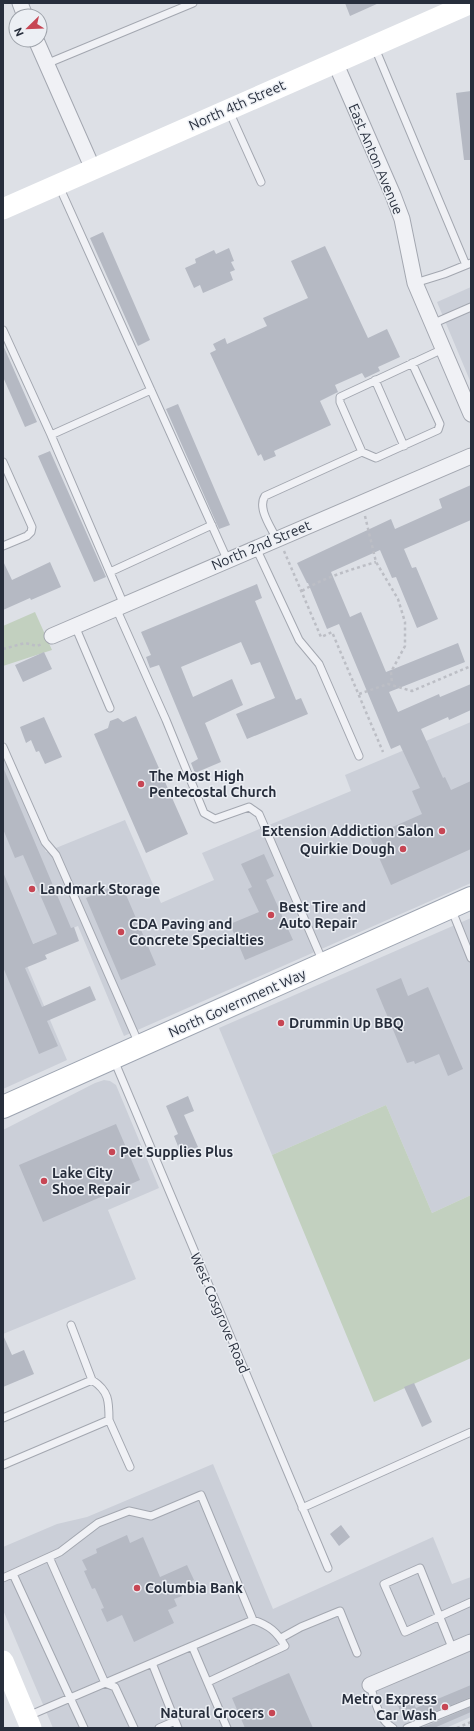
<svg xmlns="http://www.w3.org/2000/svg" width="474" height="1731" font-family="Ubuntu,sans-serif">
<style>
.built{fill:#cbcfd8}
.green{fill:#c2d0bf}
.building{fill:#b5b9c3}
.lines{fill:none;stroke-linecap:round;stroke-linejoin:round}
.service-casing{stroke:#a3a7b0;stroke-width:9}
.minor-casing{stroke:#a3a7b0;stroke-width:17}
.primary-casing{stroke:#9da4b1;stroke-width:24}
.path{stroke:#bcbec5;stroke-width:2.5;stroke-dasharray:3 3;stroke-linecap:butt}
.service{stroke:#f0f1f5;stroke-width:7}
.minor{stroke:#f0f1f5;stroke-width:15}
.secondary{stroke:#fff;stroke-width:21}
.primary{stroke:#fff;stroke-width:22}
.poi-dot{fill:#c74654;stroke:#eceff4;stroke-width:1.5}
.labels{text-anchor:middle;dominant-baseline:central;stroke-width:3;stroke-linejoin:round;paint-order:stroke}
.street-label{font-size:14px;fill:#272e3c;stroke:#eceff4}
.poi-label{font-size:14px;font-weight:bold;fill:#272e3c;stroke:#eceff4;text-anchor:start}
</style>
<rect width="100%" height="100%" fill="#dde0e6"/>
<path class="built" d="M471 287V383L437 302Z
M471 722V883L124 1036 78 926 20 949 67 1060 3 1089V753L46 852 125 820 161 903 214 880 202 853 351 791 345 775Z
M471 918V1195L432 1213 386 1105 272 1155 219 1028Z
M104 1080 110 1081 116 1085 159 1188 108 1210 136 1279 3 1334V1130L95 1083Z
M213 1464 273 1609 433 1537 452 1584 471 1577V1717L446 1728H53L3 1610V1547L57 1524 87 1517Z"/>
<path class="green" d="M35 612 52 650 3 666V626Z
M386 1105 432 1213 471 1195V1358L374 1402 272 1155Z"/>
<path class="building" d="M345 3H379L350 16Z
M471 91V160H464L456 93Z
M103 232 150 340 138 346 90 238Z
M325 246 368 338 387 329 400 357 378 367 380 371 365 378 362 373 335 385 338 392 320 401 331 425 274 451 276 456 264 461 261 454 258 456 210 353 216 350 213 344 225 338 227 344 267 326 263 318 308 298 291 261Z
M229 248 234 261 231 262 235 270 230 272 233 280 203 293 200 285 194 288 185 268 196 263 195 259 214 250 216 254Z
M3 345 37 422 25 427 3 377Z
M178 404 230 525 219 529 166 409Z
M50 451 106 577 94 582 38 456Z
M471 485V520L404 549 412 568 416 567 438 619 417 628 396 577 392 578 380 550 331 572 350 617 361 612 386 672 458 643 465 662 389 692 398 712 439 694 440 697 471 684V710L449 720 448 717 421 729 443 778 445 777 451 790 471 781V849L391 885 370 837 422 814 412 791 420 788 400 745 391 749 339 624 327 629 308 583H307L297 563 391 519 395 529 442 508 439 499Z
M3 561 12 580 50 562 61 587 31 600 30 598 3 610Z
M257 584 262 598 255 601 296 700 301 698 308 714 247 739 236 714 275 698 260 662 251 665 241 642 181 667 193 697 232 679 243 705 205 723 221 762 195 773 191 763 198 759 159 665 150 668 146 657 151 655 141 632Z
M44 652 52 669 23 682 15 665Z
M136 716 188 834 146 853 94 734 108 728 110 721 118 718 123 722Z
M44 717 62 757 45 764 39 751 36 752 31 740 26 743 20 727Z
M3 767 71 928 74 927 79 941 45 955 47 959 25 968 42 1007 90 986 96 1000 47 1021 58 1046 39 1054 3 967V872L33 944 57 934 23 855 15 858 3 829Z
M264 854 274 876 266 880 293 940 245 960 230 924 259 912 248 889 252 887 241 864Z
M121 883 156 965 121 980 86 898Z
M401 978 408 996 428 987 463 1069 448 1076 439 1054 415 1064 414 1061 407 1063 376 989Z
M188 1096 194 1111 184 1115 198 1147 181 1154 174 1136 178 1134 166 1106Z
M116 1124 140 1180 43 1222 19 1165Z
M3 1335 12 1355 24 1350 34 1374 3 1387Z
M414 1383 432 1422 422 1427 404 1387Z
M341 1525 350 1537 339 1546 330 1534Z
M127 1535 130 1543 143 1537 160 1577 187 1565 194 1580 178 1587 182 1596 174 1599 177 1606 168 1610 174 1623 134 1642 122 1615 107 1622 101 1609 104 1608 95 1588 92 1589 84 1571 87 1570 82 1560 97 1553 96 1549Z
M289 1673 313 1728H245L232 1698Z
M471 1685V1697L419 1718V1716L405 1721 398 1706 412 1700 416 1708Z
M471 1707V1712L434 1728 423 1727Z"/>
<g class="lines">
<defs>
<path id="service" d="M375 48 466 265
M46 64 193 3
M229 111 261 182
M59 186 227 559
M415 283 444 274 471 263
M432 324 471 307
M3 330 51 435 124 605
M375 380 404 446
M51 435 151 390
M362 452 340 402V397L443 349
M3 462 32 527 31 532 27 536 3 546
M276 538C271 527 257 508 265 496L362 452 376 458 438 430 440 424 412 363
M256 548 299 640 319 664 359 756
M110 572 212 525
M116 608 166 720 204 813 215 819 249 807 259 814 323 962
M75 626 110 708
M3 747 45 842 56 855 139 1044
M451 908 471 958
M114 1060 328 1568
M71 1325 92 1380
M3 1418 92 1380C109 1391 109 1401 109 1420L3 1465
M109 1420 130 1467
M302 1508 471 1432
M49 1557 105 1683 115 1687 134 1728
M13 1574 84 1728
M3 1578 60 1552 98 1523 129 1511 151 1516 201 1495 253 1620 28 1716
M281 1638 301 1627 340 1611 357 1653
M192 1646 227 1728
M453 1650 420 1568 384 1584 405 1632 471 1602
M152 1663 178 1728
M208 1682 285 1646C277 1632 269 1625 253 1620
M370 1685C375 1701 378 1719 393 1728
M159 1728 175 1721
M407 1728 471 1702"/>
<path id="minor" d="M20 3 25 16
M36 40 93 169
M335 62 393 195 402 219 415 283 471 414
M52 636 471 456
M370 1685 471 1642"/>
<path id="primary" d="M3 1107 471 898"/>
</defs>
<use href="#service" class="service-casing"/>
<use href="#minor" class="minor-casing"/>
<use href="#primary" class="primary-casing"/>
<path class="path" d="M365 516 376 562 398 599 405 622V646L391 672 392 684
M284 551 321 637 332 632 383 752
M302 591C325 577 350 570 376 562
M3 649 25 643 37 646 42 644
M359 694 388 684 412 691 471 666
M457 1728 471 1722"/>
<use href="#service" class="service"/>
<use href="#minor" class="minor"/>
<path class="secondary" d="M3 209 471 3
M3 1661 31 1728"/>
<use href="#primary" class="primary"/>
</g>
<g class="poi-dot">
<circle cx="141" cy="784" r="4"/>
<circle cx="442" cy="831" r="4"/>
<circle cx="403" cy="849" r="4"/>
<circle cx="32" cy="889" r="4"/>
<circle cx="271" cy="915" r="4"/>
<circle cx="121" cy="932" r="4"/>
<circle cx="281" cy="1023" r="4"/>
<circle cx="112" cy="1152" r="4"/>
<circle cx="44" cy="1181" r="4"/>
<circle cx="137" cy="1588" r="4"/>
<circle cx="445" cy="1707" r="4"/>
<circle cx="272" cy="1713" r="4"/>
</g>
<g class="labels">
<g class="street-label">
<text transform="translate(237 105) rotate(-24)">North 4th Street</text>
<text transform="translate(376 159) rotate(67)">East Anton Avenue</text>
<text transform="translate(261 545) rotate(-23)">North 2nd Street</text>
<text transform="translate(237 1003) rotate(-24)">North Government Way</text>
<text transform="translate(220 1313) rotate(67)">West Cosgrove Road</text>
</g>
<g class="poi-label">
<text x="149" y="776">The Most High<tspan x="149" dy="16">Pentecostal Church</tspan></text>
<text x="434" y="831" text-anchor="end">Extension Addiction Salon</text>
<text x="395" y="849" text-anchor="end">Quirkie Dough</text>
<text x="40" y="889">Landmark Storage</text>
<text x="279" y="907">Best Tire and<tspan x="279" dy="16">Auto Repair</tspan></text>
<text x="129" y="924">CDA Paving and<tspan x="129" dy="16">Concrete Specialties</tspan></text>
<text x="289" y="1023">Drummin Up BBQ</text>
<text x="120" y="1152">Pet Supplies Plus</text>
<text x="52" y="1173">Lake City<tspan x="52" dy="16">Shoe Repair</tspan></text>
<text x="145" y="1588">Columbia Bank</text>
<text x="437" y="1699" text-anchor="end">Metro Express<tspan x="437" dy="16">Car Wash</tspan></text>
<text x="264" y="1713" text-anchor="end">Natural Grocers</text>
</g>
</g>
<rect width="474" height="1731" fill="none" stroke="#272e3c" stroke-width="8"/>
<g transform="translate(28 28) rotate(247)"><circle r="19" fill="#eceff4" stroke="#9da2aa"/>
<path d="M0-3L7 15L0 10L-7 15Z" fill="#c74654"/>
<text y="-6" font-size="11" font-weight="bold" text-anchor="middle" fill="#272e3c">N</text>
</g>
</svg>
